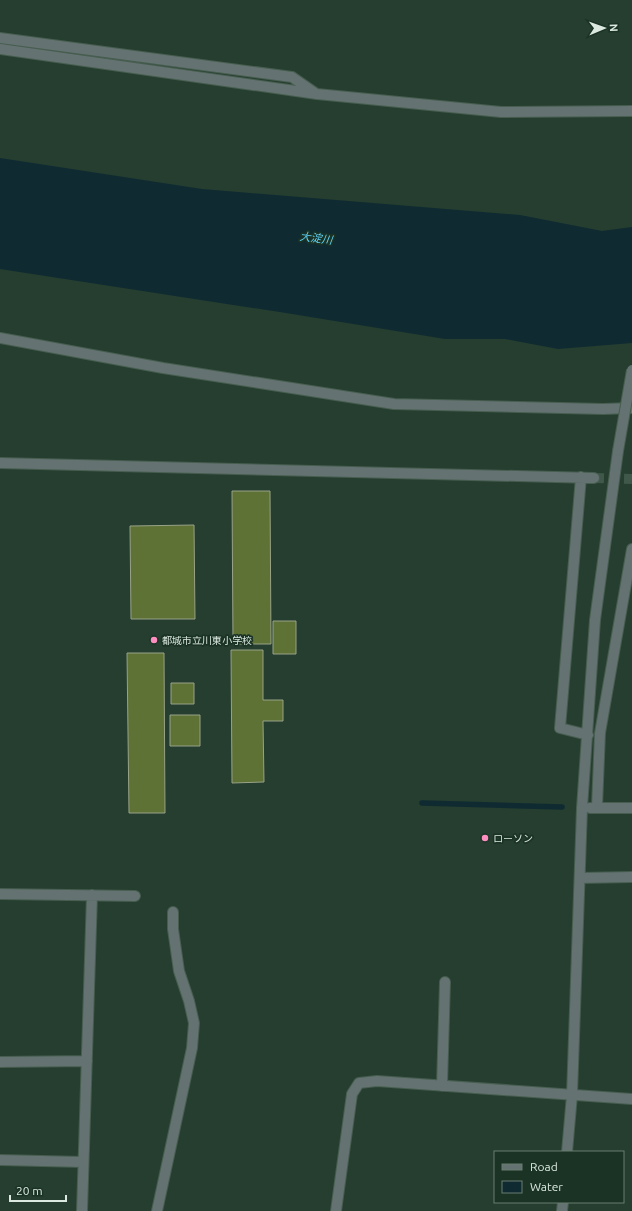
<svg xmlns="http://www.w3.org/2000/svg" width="632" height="1211" font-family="Ubuntu,'Noto Sans JP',sans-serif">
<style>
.water{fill:#102a32}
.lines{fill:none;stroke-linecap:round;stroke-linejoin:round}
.stream{stroke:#102a32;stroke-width:5.5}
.building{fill:#5e7236;stroke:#98a287}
.minor-tunnel{stroke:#40584a;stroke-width:10;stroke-dasharray:10 5;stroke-linecap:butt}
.minor-casing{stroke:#465d4f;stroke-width:12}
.minor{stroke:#647271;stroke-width:10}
.minor-bridge-casing{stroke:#465d4f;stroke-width:12;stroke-linecap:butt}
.minor-bridge{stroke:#647271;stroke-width:10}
.poi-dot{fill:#fd8ebf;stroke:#1b3325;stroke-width:1.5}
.labels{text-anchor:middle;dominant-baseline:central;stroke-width:3.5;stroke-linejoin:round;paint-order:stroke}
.poi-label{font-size:10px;fill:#dbe9e0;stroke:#1b3325;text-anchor:start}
.water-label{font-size:11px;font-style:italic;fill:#5ed5fc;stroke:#1b3325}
</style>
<rect width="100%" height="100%" fill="#253e2f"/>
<path class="water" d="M0 158 202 189 520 215 602 231 632 227V343L558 349 505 339H445L286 313 0 269Z"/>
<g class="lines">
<path class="stream" d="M422 803 562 807"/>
</g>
<path class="building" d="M232 491H270L271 644H233Z
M194 525 195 619H131L130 526Z
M273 621H296V654H273Z
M231 650H263V700H283V721H263L264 782 232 783Z
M127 653H164L165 813H129Z
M171 683H194V704H171Z
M170 715H200V746H170Z"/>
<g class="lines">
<path class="minor-tunnel" d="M594 478 632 479"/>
<defs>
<path id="minor" d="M0 38 292 77 315 93
M0 49 317 94 501 112 632 111
M0 338 163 368 394 404 603 409 632 408
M0 463 594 478
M581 477 560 728 588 735
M597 807 600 733 632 549
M590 808H632
M580 878 632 877
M0 894 135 896
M0 1062 87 1061
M442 1086 445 982
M567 1152 572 1095 582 808 595 620 618 451
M0 1160 83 1162
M82 1211 92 895
M157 1211 192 1048 194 1023 189 1001 179 971 173 929V912
M336 1211 352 1094 359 1083 377 1081 632 1099
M562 1211 563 1202"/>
</defs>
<use href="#minor" class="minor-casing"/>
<use href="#minor" class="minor"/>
<defs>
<path id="minor-bridge" d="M618 451 632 370"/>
</defs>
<use href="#minor-bridge" class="minor-bridge-casing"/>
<use href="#minor-bridge" class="minor-bridge"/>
</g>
<g class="poi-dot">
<circle cx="154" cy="640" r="4"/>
<circle cx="485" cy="838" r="4"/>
</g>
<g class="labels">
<g class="poi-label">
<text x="162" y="640">都城市立川東小学校</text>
<text x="493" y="838">ローソン</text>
</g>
<g class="water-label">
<text transform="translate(316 238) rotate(7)">大淀川</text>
</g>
</g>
<rect x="494" y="1151" width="130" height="52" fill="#1b3325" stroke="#687c70"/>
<rect x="502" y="1164" width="20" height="6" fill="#647271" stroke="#687c70"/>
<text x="530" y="1171" font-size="12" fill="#dbe9e0">Road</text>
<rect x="502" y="1181" width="20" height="12" fill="#102a32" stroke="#687c70"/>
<text x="530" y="1191" font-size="12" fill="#dbe9e0">Water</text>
<g transform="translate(604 28) rotate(88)" stroke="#1b3325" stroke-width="3" paint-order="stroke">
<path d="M0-3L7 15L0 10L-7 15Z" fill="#dbe9e0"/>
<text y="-6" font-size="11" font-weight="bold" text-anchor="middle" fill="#dbe9e0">N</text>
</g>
<path d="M10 1195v6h56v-6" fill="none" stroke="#dbe9e0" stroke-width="2"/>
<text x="16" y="1195" font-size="12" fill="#dbe9e0" stroke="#1b3325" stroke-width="3" paint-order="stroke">20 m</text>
</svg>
